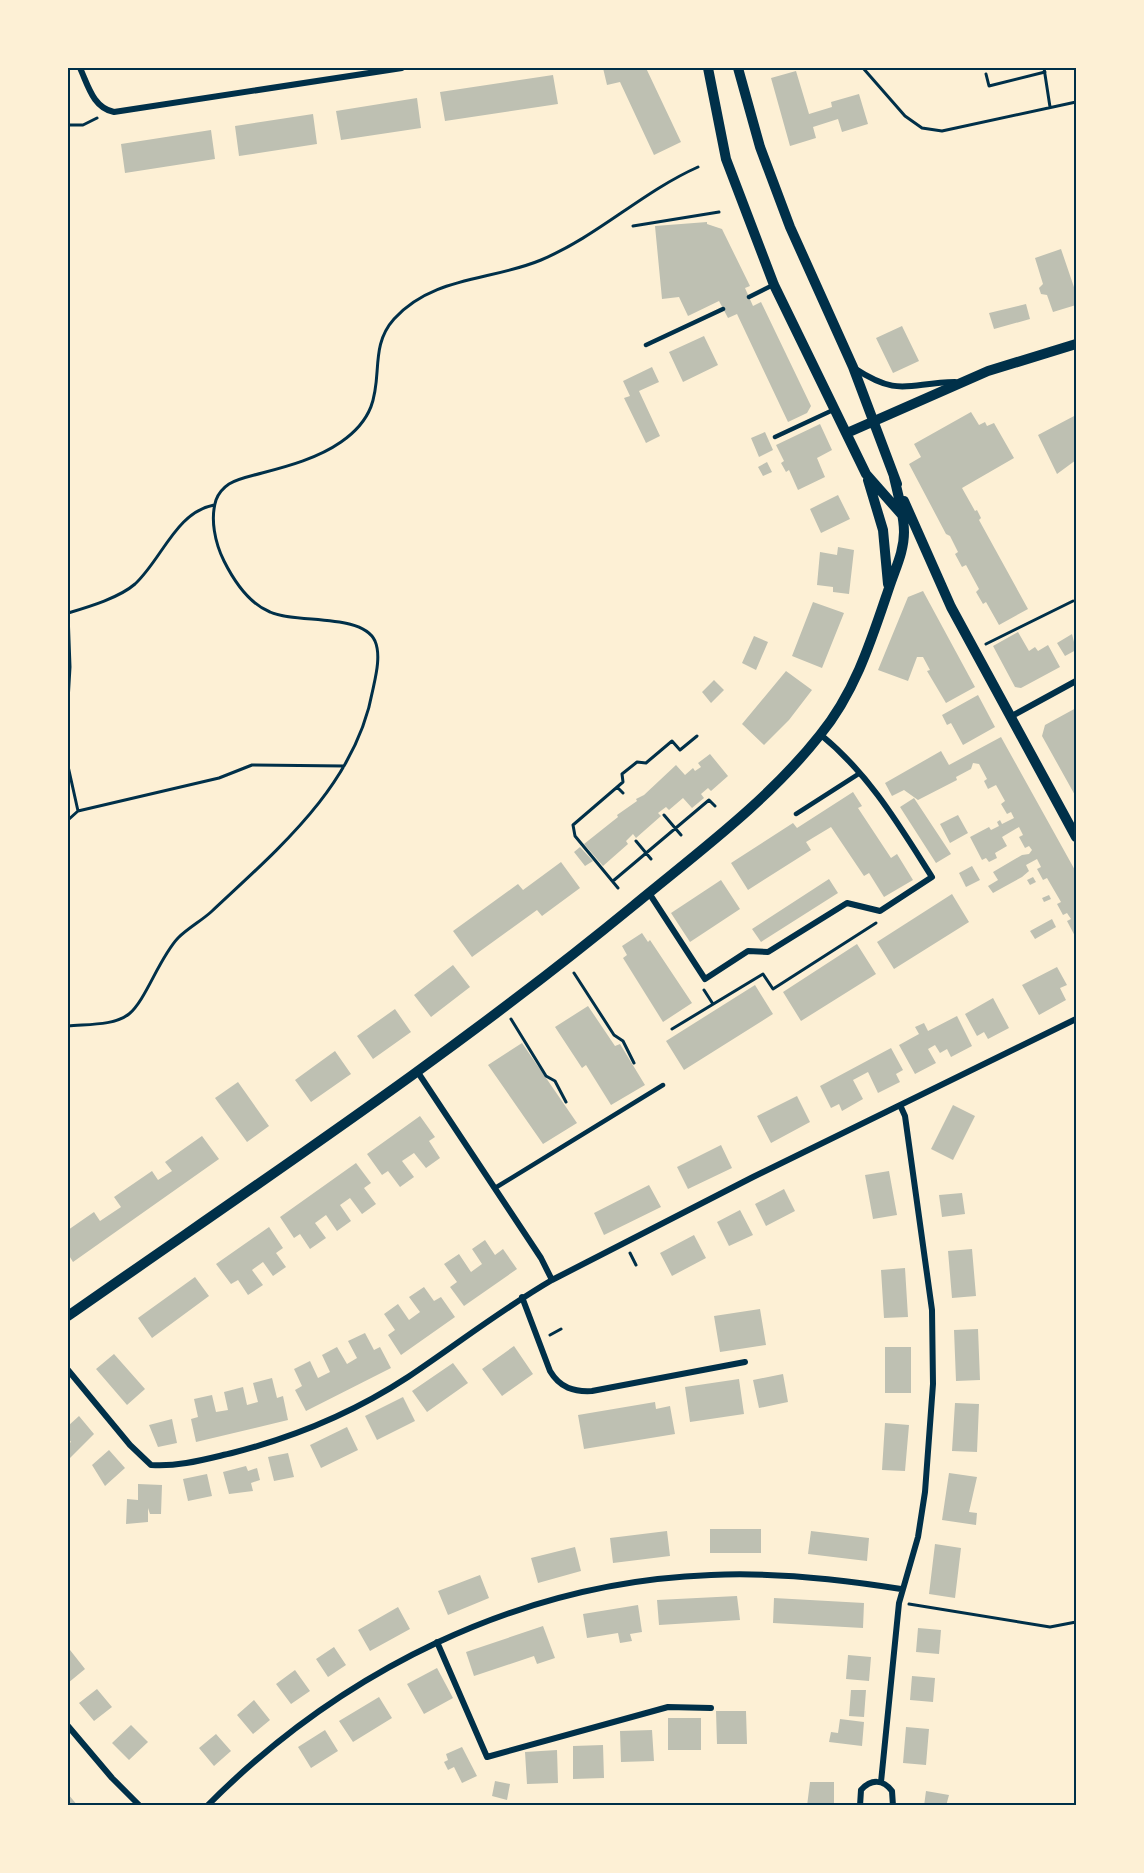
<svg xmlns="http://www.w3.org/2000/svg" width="1144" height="1873" font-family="'Fira Sans Condensed',sans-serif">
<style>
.building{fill:#bec0b2}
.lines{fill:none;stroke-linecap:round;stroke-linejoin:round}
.path{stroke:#003049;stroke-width:3}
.service{stroke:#003049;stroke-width:4.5}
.minor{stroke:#003049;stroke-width:6}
.tertiary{stroke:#003049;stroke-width:10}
.neatline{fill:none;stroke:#003049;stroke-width:2}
</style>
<rect width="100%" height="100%" fill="#fdf0d5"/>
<path class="building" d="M603 68H646L681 142 654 155 620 82 607 85Z
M796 71 809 114 832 107 831 102 859 94 868 124 842 132 838 119 813 127 816 138 790 146 771 78Z
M553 75 558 104 445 121 440 92Z
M417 98 421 128 341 140 336 111Z
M313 114 317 144 239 156 235 126Z
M211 130 215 159 125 173 121 144Z
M707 222V224L722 229 750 286 745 288 753 306 761 302 811 406 807 413 788 422 737 314 728 318 719 301 688 316 679 297 662 299 655 226Z
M1061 249 1076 293V305L1053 312 1047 295 1041 294 1039 288 1043 284 1035 258Z
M1026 304 1030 319 994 329 989 313Z
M902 326 919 361 893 373 876 338Z
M704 336 718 365 683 382 669 352Z
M652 367 659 382 639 391 660 436 646 443 624 398 630 396 623 381Z
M971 412 979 425 985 422 987 426 994 423 1014 458 962 488 975 511 977 510 981 518 979 520 1028 609 999 625 986 602 983 604 976 592 979 589 966 565 962 567 955 554 958 552 950 536 946 534 909 464 921 457 914 444Z
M1076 415V460L1057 474 1038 435Z
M820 424 832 450 817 458 825 477 798 490 789 470 786 472 781 463 784 461 776 445Z
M765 432 773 450 759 457 751 438Z
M767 462 772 472 763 476 758 467Z
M838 495 850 519 821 533 810 509Z
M838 547 854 550 849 594 833 592V587L817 585 820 552 837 555Z
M923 591 975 687 946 703 927 671 930 670 923 657H917L908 681 878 670 908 597Z
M813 602 844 613 822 668 792 656Z
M1018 632 1029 651 1035 647 1038 651 1048 645 1060 667 1021 688 1015 687 993 646Z
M1072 634 1076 650 1065 656 1057 643Z
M754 636 768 642 756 670 742 663Z
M786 671 812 690 789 720 764 745 742 724Z
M714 680 724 690 711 703 702 692Z
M978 695 995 727 963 745 951 723 947 725 942 715Z
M1076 708V797L1042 736 1045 725Z
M1001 737 1076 872V938L1067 921 1071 919 1067 913 1063 915 1057 904 1061 902 1047 878 1043 880 1037 869 1041 867 1037 859 1026 865 1029 871 1022 877 993 893 988 886 998 880 993 872 1022 855 1029 854 1032 850 1029 846 1025 848 1019 837 1023 835 1019 827 1002 837 1007 846 995 853 997 858 989 862 986 858 982 860 970 837 989 827 991 830 999 826 997 822 1000 820 1002 824 1014 818 1011 812 1007 814 1001 804 1005 801 996 785 988 789 984 781 987 779 979 764 973 763 971 769 956 777 957 780 918 800 904 790 892 796 885 783 941 751 949 765Z
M710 754 728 776 711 791 708 788 701 794 704 798 692 808 683 798 669 810 666 807 658 813 661 816 636 838 633 834 626 841 628 844 603 866 584 844 618 817 617 815 637 801 636 799 644 795 676 765 685 775 693 768 695 771 701 767 698 763Z
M853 792 862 806 858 808 891 858 897 854 913 880 884 897 869 873 864 876 831 827 806 842 811 850 748 890 731 863 793 823 797 828Z
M914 798 951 854 936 863 900 807Z
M958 815 968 833 950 843 940 824Z
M580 847 593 861 585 866 574 852Z
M561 862 580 888 542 916 537 910 472 957 453 931 518 884 523 890Z
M972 866 980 880 966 887 959 873Z
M1033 877 1036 882 1030 885 1027 880Z
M829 879 838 893 761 942 752 929Z
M721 880 740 909 690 942 671 913Z
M952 894 969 922 894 969 877 942Z
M1049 895 1051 899 1044 902 1042 898Z
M1052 919 1056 927 1035 939 1030 931Z
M642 933 648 942 650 940 692 1003 663 1022 623 958 627 955 622 946Z
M857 944 876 974 801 1021 783 992Z
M453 965 470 987 431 1017 414 995Z
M1057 967 1067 985 1060 988 1066 1000 1039 1015 1022 985Z
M755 985 773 1014 684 1070 666 1041Z
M993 998 1009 1028 988 1039 984 1032 977 1036 965 1014Z
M588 1006 615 1046 620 1044 645 1085 611 1105 586 1065 582 1068 555 1027Z
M395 1009 411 1032 373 1059 357 1036Z
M957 1016 972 1046 951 1057 947 1049 940 1053 935 1045 928 1049 936 1063 915 1074 899 1045 919 1034 915 1027 924 1023 928 1031Z
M522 1043 577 1123 543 1144 488 1065Z
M891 1048 903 1070 896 1074 900 1082 878 1093 868 1072 853 1080 863 1099 842 1111 839 1104 831 1108 820 1086Z
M335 1051 351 1074 311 1102 295 1080Z
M238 1082 269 1126 247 1142 215 1098Z
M797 1096 810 1122 771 1143 757 1116Z
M953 1105 975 1116 953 1160 931 1149Z
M420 1116 435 1137 429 1141 440 1158 426 1168 414 1153 402 1161 414 1177 400 1187 388 1171 382 1175 367 1154Z
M202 1136 219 1159 73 1262 68 1254V1230L94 1212 100 1221 121 1207 114 1197 152 1171 158 1180 172 1171 165 1162Z
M721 1145 732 1168 688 1189 677 1167Z
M356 1163 371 1183 364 1188 376 1204 362 1214 350 1198 340 1205 351 1221 337 1231 326 1215 315 1223 326 1238 310 1249 300 1234 294 1238 280 1217Z
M889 1171 897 1215 873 1219 865 1175Z
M649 1185 661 1207 604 1235 594 1213Z
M784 1189 795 1211 766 1226 755 1204Z
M962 1193 965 1214 942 1217 939 1195Z
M740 1210 753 1235 729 1246 717 1222Z
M269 1227 283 1248 276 1253 286 1267 273 1276 263 1262 252 1270 263 1285 248 1295 238 1280 231 1284 216 1264Z
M694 1235 706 1258 672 1276 660 1253Z
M485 1240 495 1255 503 1249 517 1269 464 1306 450 1287 457 1282 444 1264 459 1254 471 1272 482 1264 472 1249Z
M972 1249 976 1296 952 1298 948 1251Z
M905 1268 908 1317 884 1318 881 1270Z
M195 1277 209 1296 152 1338 138 1318Z
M424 1287 434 1301 441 1297 455 1317 401 1355 388 1335 395 1330 384 1314 398 1304 409 1320 420 1312 409 1297Z
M760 1309 766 1345 720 1352 714 1316Z
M978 1329 980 1380 956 1381 954 1330Z
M365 1333 374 1350 380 1347 391 1368 306 1411 295 1390 302 1386 294 1369 310 1361 318 1378 330 1372 322 1355 337 1347 347 1364 357 1358 348 1341Z
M514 1346 533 1374 502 1396 482 1369Z
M885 1347H911V1393H885Z
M114 1354 145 1389 127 1405 96 1369Z
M453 1363 468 1383 427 1412 412 1391Z
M783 1374 788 1402 759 1408 753 1380Z
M272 1378 277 1398 283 1396 288 1420 196 1442 191 1419 198 1417 194 1399 212 1395 216 1412 228 1410 224 1392 243 1387 247 1405 258 1402 253 1383Z
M739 1379 744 1414 690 1422 685 1387Z
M403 1397 415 1421 377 1440 365 1416Z
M655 1402 656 1409 670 1406 675 1434 584 1449 578 1415Z
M955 1403 979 1404 977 1452 952 1451Z
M79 1416 94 1434 68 1460V1444L71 1442 68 1438V1426Z
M172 1419 177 1443 158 1447 149 1425Z
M885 1423 909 1425 905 1471 882 1470Z
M347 1427 358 1450 321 1468 310 1445Z
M109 1450 125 1468 105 1486 92 1465Z
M288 1453 294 1477 274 1481 268 1457Z
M246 1466 248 1471 257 1468 260 1480 251 1483 253 1491 229 1494 223 1472Z
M949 1473 977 1477 969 1512 977 1513 976 1525 942 1520Z
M207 1474 212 1496 188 1501 183 1479Z
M138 1484 162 1485 161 1514H150L148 1508V1522L126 1524 127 1499 138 1500Z
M710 1529H761V1553H710Z
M667 1531 670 1556 613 1563 610 1538Z
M811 1531 869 1538 867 1561 808 1554Z
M935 1544 961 1548 955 1598 929 1594Z
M575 1547 581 1571 538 1583 531 1558Z
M480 1575 489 1598 448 1615 438 1591Z
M737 1596 740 1620 659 1625 657 1600Z
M774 1598 864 1603 863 1628 773 1623Z
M638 1605 642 1632 630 1634 632 1641 620 1643 618 1633 587 1638 583 1614Z
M398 1607 410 1629 370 1651 358 1630Z
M543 1626 555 1658 537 1664 534 1656 474 1676 466 1652Z
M918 1628 941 1630 939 1654 916 1652Z
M334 1647 346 1665 328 1677 316 1659Z
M70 1650 85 1669 68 1683V1652Z
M848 1655 871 1657 869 1681 846 1679Z
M437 1668 453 1698 424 1714 407 1684Z
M295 1670 310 1691 291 1704 276 1684Z
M912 1676 935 1678 933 1702 910 1700Z
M97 1689 112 1707 94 1721 79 1703Z
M851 1690H866L864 1717 849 1716Z
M379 1697 392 1718 353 1742 339 1721Z
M254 1700 270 1720 253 1734 237 1715Z
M716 1711H746L747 1744H717Z
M668 1718H701V1750H668Z
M840 1719 864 1722 862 1746 829 1742 831 1732 838 1733Z
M131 1725 148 1742 129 1760 112 1743Z
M906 1727 929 1729 926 1765 903 1763Z
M325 1730 338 1751 311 1768 298 1747Z
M652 1730 654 1761 621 1762 620 1731Z
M216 1734 231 1751 214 1766 199 1748Z
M603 1745 604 1778 573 1779V1746Z
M462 1747 477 1776 462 1783 454 1767 448 1770 444 1762 448 1760 446 1754Z
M557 1750 558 1783 527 1784 525 1752Z
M495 1781 510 1784 507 1800 492 1796Z
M810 1782H834V1806H807Z
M926 1791 949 1795 946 1806H924Z
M68 1794 78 1806H68Z"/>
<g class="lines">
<path class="path" d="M863 68 905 116 922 128 942 131 1076 102
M1044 68 1050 107
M986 74 989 86 1045 72
M68 125H83L97 118
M633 226 719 212
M68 613C88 607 119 598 135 584 162 559 176 512 214 505
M986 644 1073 601
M68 701 70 667 68 613
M68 766 78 811
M617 787 623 793
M664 815 681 835
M68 820 78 811 219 778 252 765 344 766
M636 841 651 859
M613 881 709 800 715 806
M618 888 575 836 573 825 623 782 622 774 637 762 646 763 672 741 680 750 697 736
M574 973 614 1035 623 1041 634 1063
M704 990 713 1004
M511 1019 546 1076 555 1081 566 1102
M68 1026C86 1024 114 1026 129 1014 146 1000 159 958 178 938 188 928 201 921 211 912 278 849 356 785 373 689 376 675 381 655 375 641 362 613 296 624 270 612 248 603 234 581 224 561 215 543 210 519 216 500 219 492 223 488 229 484 239 478 252 476 262 473 289 466 318 458 341 442 399 402 360 357 394 319 433 276 491 281 541 260 598 236 642 192 698 167
M672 1029 763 974 773 989 876 923
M630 1253 636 1265
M550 1335 561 1329
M909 1604 1050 1627 1076 1622"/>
<path class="service" d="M749 297 773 285
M646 345 723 309
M775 437 833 410
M796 814 860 773
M495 1188 663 1085"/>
<path class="minor" d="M80 68C88 85 93 108 114 112L402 68
M854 368C900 398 907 383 955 382
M1010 717 1076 681
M649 893 705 979 748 951 768 952 847 903 880 911 932 877C899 825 869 774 821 735
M417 1071 541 1258 552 1280
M522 1297 550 1371C560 1388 574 1392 592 1391L745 1362
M68 1370 130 1445 151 1465C179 1467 206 1459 232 1453 295 1437 353 1413 408 1377 456 1345 502 1309 552 1280L753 1177 1076 1019
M437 1642 487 1757 668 1707 711 1708
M68 1726 112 1778 140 1806
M881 1782 899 1603 918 1537 925 1492 933 1384 932 1310 905 1116 900 1105
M207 1806C341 1671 519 1582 711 1575 775 1572 839 1579 901 1589
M860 1806 861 1790C871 1779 883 1779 892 1791L893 1806"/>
<path class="tertiary" d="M708 68 726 159 774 285 866 474 903 516
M738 68 760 147 790 227 853 367 897 484
M847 433 988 371 1076 344
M868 480 883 530 888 584
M904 501 951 607 1076 837
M68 1316C258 1183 453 1054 633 906 697 853 768 801 820 735 856 691 872 638 890 585 896 567 904 551 904 532 904 514 898 495 894 477"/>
</g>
<rect width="1144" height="1873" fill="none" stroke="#fdf0d5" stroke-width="138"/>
<rect x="69" y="69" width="1006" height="1735" class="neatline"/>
</svg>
